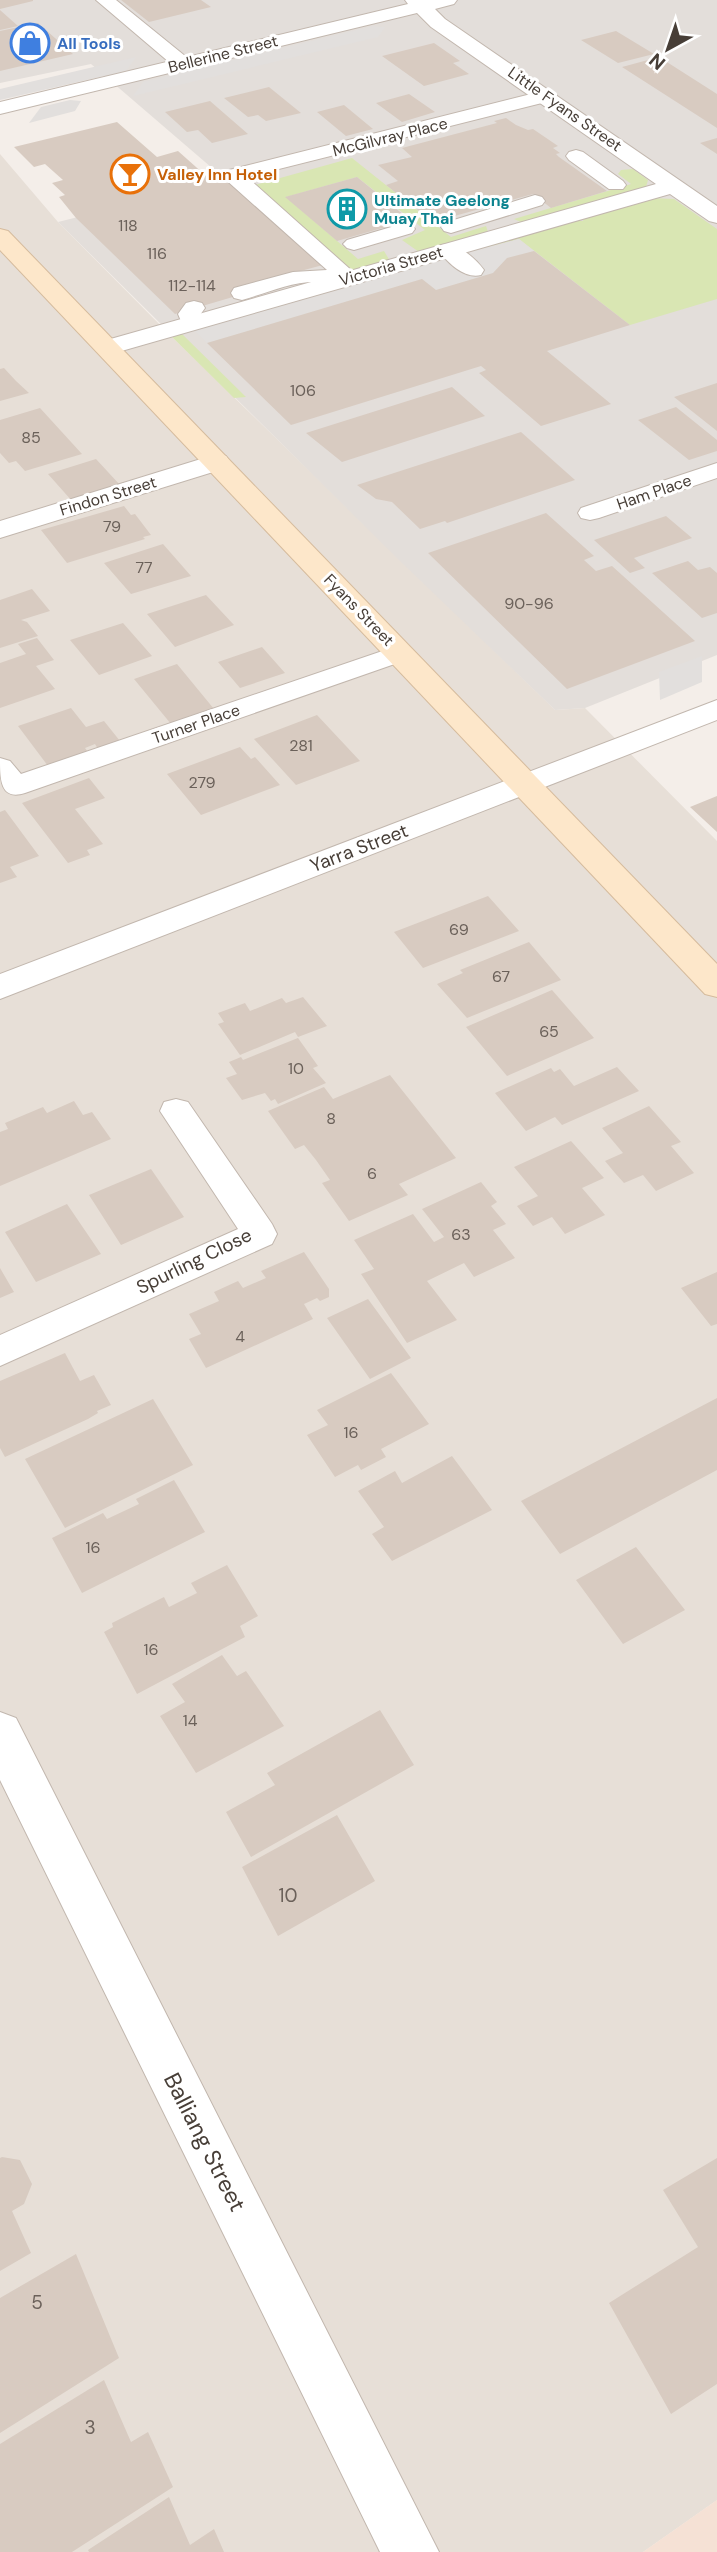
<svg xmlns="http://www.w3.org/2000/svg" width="717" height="2552" font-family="'DM Sans',sans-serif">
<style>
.residential{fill:#e7dfd7}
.commercial{fill:#f5e1d5}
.industrial{fill:#e3deda}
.green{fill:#d9e6b3}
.parking{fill:#e2dfdd}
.building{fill:#d8cbc1}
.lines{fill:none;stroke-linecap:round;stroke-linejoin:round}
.service-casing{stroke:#c2b7ae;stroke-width:2}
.minor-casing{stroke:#c2b7ae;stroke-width:2}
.tertiary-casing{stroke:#c2b7ae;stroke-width:2}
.secondary-casing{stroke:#d5bb9d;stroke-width:2}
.service{fill:#fff;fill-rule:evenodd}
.minor{fill:#fff;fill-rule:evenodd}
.tertiary{fill:#fff;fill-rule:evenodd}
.secondary{fill:#fde7ca;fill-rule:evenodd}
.labels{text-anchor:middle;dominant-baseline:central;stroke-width:6;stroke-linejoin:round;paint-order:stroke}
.far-shop-label{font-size:16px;font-weight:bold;fill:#366cbe;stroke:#fff;text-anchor:start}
.far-street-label{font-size:16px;fill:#473e37;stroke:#fff}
.far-food-label{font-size:16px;font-weight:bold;fill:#c56008;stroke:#fff;text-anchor:start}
.far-culture-label{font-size:16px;font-weight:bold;fill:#0d838f;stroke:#fff;text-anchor:start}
.number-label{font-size:16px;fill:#6b615a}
.street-label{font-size:19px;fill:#473e37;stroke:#fff}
.near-number-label{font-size:19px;fill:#6b615a}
.near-street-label{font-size:23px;fill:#473e37;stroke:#fff}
</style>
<rect width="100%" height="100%" fill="#f4eee9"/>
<path class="residential" d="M0 154 58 222 171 336 555 710 585 708 717 841V2500L643 2552H0Z"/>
<path class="commercial" d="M717 2500V2552H643Z"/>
<path class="industrial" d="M0 0H717V655L585 708 555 710 399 560 58 222 226 180 91 64 0 83Z"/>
<path class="green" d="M352 158 451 237 486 226 488 232 419 252 402 240 425 230 357 177 286 197 358 259 384 251 390 261 352 271 255 185Z
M633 169 648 180 646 187 523 223 514 219 631 184 618 174 621 170Z
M650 198 674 199 717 229V299L630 325 519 239 467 252 564 221H583L584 217Z
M181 333 246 397 234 398 171 336Z"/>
<path class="parking" d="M373 26 385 27 378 37 133 96 143 82Z
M136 57 126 71 0 100V89Z
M70 100 81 101 75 111 29 123 41 107Z
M519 239 534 251 507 258 493 273 436 290 422 279 207 343 192 328Z
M702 656V682L660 700 659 672Z"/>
<path class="building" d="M0 0H33V1L0 9Z
M121 0H201L211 7 149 22Z
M0 10 18 26 0 30Z
M38 23 73 54 0 71V31Z
M616 31 654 54 618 63 581 40Z
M434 43 460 61 453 63 469 74 424 86 382 56Z
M659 57 717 94V128L622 67Z
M269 87 301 113 266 121 258 115 248 117 224 98Z
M409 94 435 112 402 122 376 103Z
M210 101 248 134 212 143 198 130 187 132 165 112Z
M344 105 373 129 346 136 317 112Z
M506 118 516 125 528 130 533 129 558 146 553 148 560 153 556 154 559 157 607 191 551 208 533 194 433 222 386 185 398 181 378 165 412 157 402 148 497 123 494 121Z
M117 122 157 157 178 151 214 183 226 180 323 265 236 288 243 294 175 314 76 218 59 197 65 195 52 183 63 180 45 164 34 167 14 147Z
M717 138V154L700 143Z
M357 177 410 220 337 241 285 197Z
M534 251 630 325 547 351 611 404 541 426 479 373 486 370 481 366 291 425 207 343 422 279 436 290 493 273 507 258Z
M4 368 16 381 29 393 0 401V369Z
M717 383V431L674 397Z
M452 387 485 416 342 462 306 433Z
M676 407 717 440V451L689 460 638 420Z
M40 408 82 454 25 471 16 461 9 463 0 453V420Z
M521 432 575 480 447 523 445 521 420 529 392 502 376 499 357 485Z
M96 459 120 485 72 501 48 474Z
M124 506 131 515 135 514 151 535 143 537 145 539 67 563 41 530Z
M546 513 594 556 584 560 596 571 612 566 695 641 567 689 428 553Z
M666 516 692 538 634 558 645 568 630 573 594 540Z
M163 544 191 576 131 594 104 563Z
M688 561 698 570 710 567 717 573V613L702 618 652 573Z
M32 589 50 611 21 620 27 622 38 636 0 648V600Z
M206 595 234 625 175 647 147 614Z
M123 623 152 656 99 675 70 640Z
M37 638 54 660 36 666 55 689 0 708V663L26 654 18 644Z
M262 647 285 673 240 688 218 662Z
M177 664 214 709 171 724 134 679Z
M71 708 86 727 104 721 120 741 98 749 95 744 85 748 88 752 48 766 18 726Z
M317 715 360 761 296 785 254 739Z
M240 747 251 759 255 757 280 785 201 815 167 774Z
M89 778 105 798 75 809 103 844 87 850 90 855 68 863 22 803Z
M717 796V832L690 807Z
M5 810 39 856 10 867 17 877 0 883V812Z
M488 896 519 931 423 968 394 932Z
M529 942 561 980 467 1018 437 984 463 973 460 970Z
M552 990 594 1038 507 1076 466 1027Z
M303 997 327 1026 298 1037 295 1032 240 1055 218 1024 224 1022 218 1013 245 1003 250 1011 282 998 286 1003Z
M298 1038 318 1066 313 1068 326 1083 278 1104 275 1099 271 1101 265 1093 242 1100 226 1078 237 1074 229 1062 241 1057 243 1060Z
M617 1067 639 1091 562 1125 555 1117 526 1131 495 1093 551 1068 554 1072 560 1069 574 1086Z
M390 1075 456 1158 399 1184 408 1195 349 1221 322 1183 330 1180 316 1160 304 1145 295 1149 268 1111 324 1087 333 1099Z
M74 1101 83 1115 92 1112 111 1139 0 1186V1132L8 1129 5 1123 43 1107 47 1113Z
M649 1106 681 1142 671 1146 694 1173 656 1191 643 1175 624 1183 615 1173 605 1161 623 1153 602 1128Z
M571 1141 604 1178 582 1188 605 1215 565 1234 552 1217 533 1226 517 1206 538 1196 514 1167Z
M151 1169 184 1217 121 1245 89 1195Z
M481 1182 497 1202 491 1206 506 1224 493 1230 515 1258 474 1277 464 1263 427 1281 457 1320 407 1343 361 1274 374 1269 354 1240 413 1214 434 1242 444 1237 422 1209Z
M67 1204 101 1254 36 1282 5 1232Z
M304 1252 329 1289V1297L320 1301 317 1298 304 1304 313 1319 206 1368 189 1339 201 1334 189 1314 219 1301 214 1292 238 1281 243 1288 266 1278 261 1271Z
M0 1268 14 1292 0 1298Z
M717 1272V1324L711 1326 681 1288Z
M368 1299 411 1358 370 1379 327 1318Z
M65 1353 80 1381 94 1375 111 1405 97 1411 98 1413 88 1419 5 1457 0 1448V1381Z
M391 1373 429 1424 381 1449 386 1457 361 1470 358 1465 335 1477 307 1435 328 1425 317 1410Z
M717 1398V1470L560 1554 521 1501Z
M153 1399 193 1465 65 1528 25 1459Z
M452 1456 492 1510 392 1561 372 1534 384 1527 358 1491 395 1471 402 1483Z
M174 1480 205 1532 82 1593 52 1538 103 1513 107 1519 139 1504 136 1499Z
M636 1547 685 1610 623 1644 576 1580Z
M227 1565 258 1616 240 1626 245 1637 137 1694 104 1632 113 1627 112 1623 164 1597 169 1607 197 1593 191 1583Z
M222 1655 237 1676 246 1671 284 1726 196 1773 160 1716 185 1702 172 1684Z
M380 1710 414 1765 251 1857 226 1812 275 1785 267 1773Z
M337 1815 375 1881 278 1936 242 1867Z
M2 2157 20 2160 32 2184 24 2204 12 2211 31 2253 0 2271V2158Z
M717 2158V2384L671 2414 609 2303 698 2247 663 2190Z
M76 2254 119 2358 0 2433V2298Z
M104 2380 131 2442 148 2432 173 2487 72 2552H0V2444Z
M169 2497 190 2545 214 2529 224 2552H89L88 2550Z"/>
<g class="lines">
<defs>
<path id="service" d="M96 0H116L190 60 192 64 190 68H176Z
M547 90 554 92 557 96 554 100 247 177 360 278C350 292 333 283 318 282 292 281 267 293 242 300L234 298 231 293 234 288 293 272 327 270 225 179 222 175 225 171Z
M576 150 583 152 623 181 626 185 623 189H609L569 160 566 156 569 152Z
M535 195 542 197 545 201 542 205 451 233 444 231 441 227 444 223Z
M405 223 412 225 415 229 412 233 354 250 347 248 343 244 347 240Z
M449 244C462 247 476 259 484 270L481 275C464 279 448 263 438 250L441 245Z
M194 301 202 303 205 308 200 315 203 323 200 328H184L178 314 186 303Z
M717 463V478L599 518 590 520 581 518 578 513 581 508Z
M400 645 409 647 413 653 409 659 25 793C0 801 0 779 0 758L10 761 21 774Z
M176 1099 188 1102 272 1224 277 1234 272 1244 0 1366V1335L238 1229 160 1111 164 1102Z"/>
<path id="minor" d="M405 0H457L454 4 435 9 445 19 717 206V223L709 221 670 194 118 352 109 354 100 352 97 347 100 342 656 184 431 27 417 13 0 114V102L408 4Z
M217 454 226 456 230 462 226 468 0 538V521Z
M0 1712 16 1718 439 2552H380L0 1780Z"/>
<path id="tertiary" d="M717 700V720L0 999V974Z"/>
<path id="secondary" d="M0 229 8 231 717 964V997L705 994 0 250Z"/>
</defs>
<use href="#service" class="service-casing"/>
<use href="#minor" class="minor-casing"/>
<use href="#tertiary" class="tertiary-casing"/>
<use href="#secondary" class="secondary-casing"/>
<use href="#service" class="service"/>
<use href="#minor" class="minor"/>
<use href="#tertiary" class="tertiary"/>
<use href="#secondary" class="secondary"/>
</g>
<defs>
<symbol id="shop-ring" viewBox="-11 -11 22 22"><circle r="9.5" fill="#fff" stroke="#3f7fe0" stroke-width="1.5"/><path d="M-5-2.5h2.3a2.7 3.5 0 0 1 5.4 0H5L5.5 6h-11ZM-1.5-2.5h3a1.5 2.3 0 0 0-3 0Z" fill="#3f7fe0"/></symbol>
<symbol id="bar-ring" viewBox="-11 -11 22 22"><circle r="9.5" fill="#fff" stroke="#e8710a" stroke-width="1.5"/><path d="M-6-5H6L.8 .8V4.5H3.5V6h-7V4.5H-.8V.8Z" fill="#e8710a"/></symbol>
<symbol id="building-ring" viewBox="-11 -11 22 22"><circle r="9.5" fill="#fff" stroke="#0f9aa8" stroke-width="1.5"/><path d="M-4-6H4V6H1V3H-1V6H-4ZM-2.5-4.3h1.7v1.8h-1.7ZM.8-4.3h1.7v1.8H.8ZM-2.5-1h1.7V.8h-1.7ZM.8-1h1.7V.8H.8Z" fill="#0f9aa8"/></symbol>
</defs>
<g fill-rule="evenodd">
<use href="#shop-ring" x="8" y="21" width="44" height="44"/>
<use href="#bar-ring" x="108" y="152" width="44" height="44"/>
<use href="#building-ring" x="325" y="187" width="44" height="44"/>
</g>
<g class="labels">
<g class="far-shop-label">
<text x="57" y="43">All Tools</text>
</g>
<g class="far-street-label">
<text transform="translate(223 54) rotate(-14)">Bellerine Street</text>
<text transform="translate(565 109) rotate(35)">Little Fyans Street</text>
<text transform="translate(390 137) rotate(-14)">McGilvray Place</text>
<text transform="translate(391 266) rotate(-16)">Victoria Street</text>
<text transform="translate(654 492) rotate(-19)">Ham Place</text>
<text transform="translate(108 496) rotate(-17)">Findon Street</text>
<text transform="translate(359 610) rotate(46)">Fyans Street</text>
<text transform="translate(196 724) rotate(-19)">Turner Place</text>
</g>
<g class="far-food-label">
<text x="157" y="174">Valley Inn Hotel</text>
</g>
<g class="far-culture-label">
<text x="374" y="200">Ultimate Geelong<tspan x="374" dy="18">Muay Thai</tspan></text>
</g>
<g class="number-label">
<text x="128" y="225">118</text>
<text x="157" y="253">116</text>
<text x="192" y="285">112-114</text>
<text x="303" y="390">106</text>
<text x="31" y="437">85</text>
<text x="112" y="526">79</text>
<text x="144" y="567">77</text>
<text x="529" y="603">90-96</text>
<text x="301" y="745">281</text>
<text x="202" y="782">279</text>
<text x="459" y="929">69</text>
<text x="501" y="976">67</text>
<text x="549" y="1031">65</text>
<text x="296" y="1068">10</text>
<text x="331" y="1118">8</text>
<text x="372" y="1173">6</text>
<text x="461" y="1234">63</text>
<text x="240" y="1336">4</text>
<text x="351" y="1432">16</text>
<text x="93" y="1547">16</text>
<text x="151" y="1649">16</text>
<text x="190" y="1720">14</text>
</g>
<g class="street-label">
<text transform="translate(359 848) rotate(-21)">Yarra Street</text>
<text transform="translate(194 1261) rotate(-26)">Spurling Close</text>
</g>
<g class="near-number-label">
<text x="288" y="1895">10</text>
<text x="37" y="2302">5</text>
<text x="90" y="2427">3</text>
</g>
<g class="near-street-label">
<text transform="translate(205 2142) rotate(63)">Balliang Street</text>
</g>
</g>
<g transform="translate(668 49) rotate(220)" stroke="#ffffff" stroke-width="5" paint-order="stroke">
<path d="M0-5L12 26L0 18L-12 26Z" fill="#473e37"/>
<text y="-10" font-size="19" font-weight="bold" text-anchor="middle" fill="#473e37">N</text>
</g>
</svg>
